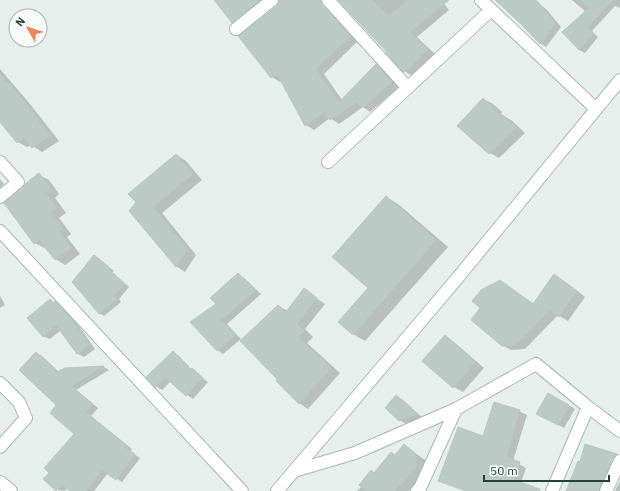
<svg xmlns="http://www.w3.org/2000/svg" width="620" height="491" font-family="'IBM Plex Sans',sans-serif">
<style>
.shadow{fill:#0003}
.building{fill:#bbcac4;stroke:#b8c9c2}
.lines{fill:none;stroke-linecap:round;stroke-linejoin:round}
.minor-casing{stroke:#a8b8b2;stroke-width:14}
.secondary-casing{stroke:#a4bbb3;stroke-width:14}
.minor{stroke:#fff;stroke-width:12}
.secondary{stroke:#fff;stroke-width:12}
</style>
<rect width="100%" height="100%" fill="#e6efeb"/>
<path class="shadow" d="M215 0H274L241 27 233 22Z
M280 0H317L326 10 333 14 358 41 324 74 342 100 376 65 384 70 399 87 370 112 363 107 339 124 330 118 314 130 306 125 281 81 280 82 272 77 240 36 278 6Z
M340 0H441L449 10 417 37 435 54 417 73 415 72 411 75 404 71 389 52Z
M504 0H535L547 10 561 27 546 47 540 43Z
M572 0H620V8L615 6 592 31 598 37 585 53 579 50 586 12Z
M0 69 30 104 59 141 42 152 31 145 27 147 18 142 0 120Z
M483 99 493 104 502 112 501 114 511 120 525 133 499 158 490 153Z
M177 155 186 161 202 180 162 213 196 255 185 272 176 266 131 211Z
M39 175 49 180 59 194 55 198 66 213 59 218 71 234 67 237 80 254 65 265 56 259 45 247 44 248 35 243Z
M0 179 4 184 0 188Z
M386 197 398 204 448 247 365 341 353 334 369 288Z
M95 256 114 271 112 272 129 287 119 299 121 302 104 316 99 313Z
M238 275 244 278 261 294 227 324 241 339 223 354 217 350V304Z
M563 280 585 297 568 321 558 315 525 349 511 350 502 345 500 281 534 304Z
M304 290 325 304 305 329 313 337 307 343 340 373 308 409 299 403 278 306 288 311Z
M0 296 5 305 0 308Z
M50 300 61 306 76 322 95 349 84 357 78 354 61 330 50 339 43 336Z
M445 336 454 342 484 368 463 392 454 387Z
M36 353 42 356 59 372 65 369 104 367 109 370 76 390 98 408 91 416 132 449 130 451 140 458 122 482 108 473 94 491H71L67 488 65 491 57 490 75 434 58 405Z
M173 353 179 356 192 370 208 382 193 399 187 395 171 381 162 390 156 386 147 377Z
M548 394 575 409 564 428 543 416Z
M396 396 403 400 423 418 406 424 400 420Z
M519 411 527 415 513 461 526 468 521 483 537 491H465L439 480 484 438Z
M404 445 425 460V472L409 491H357L375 473 396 456Z
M609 467 615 470 603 491H567Z
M620 481V491H615Z"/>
<path class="building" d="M214 0H260L232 23Z
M279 0H321L322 5 351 36 316 69 339 102 376 64 392 82 362 108 357 102 330 120 326 115 327 114 326 111 305 126 277 74 271 78 238 36 277 6Z
M338 0H372L388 16 409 0H449L410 32 428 49 409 69 408 68 403 72 386 53 387 52Z
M495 0H536L556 23 540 44 521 24Z
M581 0H613L587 28 594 33 579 50 562 32 589 8Z
M0 74 21 97 50 136 32 148 24 138 17 143 0 122Z
M483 98 493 107 492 108 500 115 501 114 516 127 489 154 457 126Z
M176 154 193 174 153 207 187 249 176 267 129 211 136 202 128 194Z
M39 173 51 189 46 192 57 208 51 212 63 229 59 231 71 248 55 260 39 240 34 244 4 203 23 188 25 184Z
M386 196 436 240 353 335 338 322 368 288 332 257Z
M94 255 109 267 108 269 125 284 114 296 117 299 99 314 72 282Z
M238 273 256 290 221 320 236 335 217 351 190 322 216 304 210 298Z
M554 274 577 291 559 317 550 310 516 345 502 346 471 320 480 308 472 301 481 290 500 280 533 304Z
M304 288 317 298 297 324 304 331 298 337 331 368 299 404 276 381 277 379 240 341 278 305 286 312Z
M50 299 53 303 55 301 70 317 90 345 77 354 56 325 43 337 27 318Z
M445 335 475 362 453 388 422 361Z
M173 351 191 370 192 368 203 378 186 396 165 377 155 387 146 377Z
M36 352 57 372 65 368 104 366 71 386 93 404 86 412 126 445 124 447 135 454 116 480 102 470 86 491H70L62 485 56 491 43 479 49 473 44 468 74 434 50 413 56 405 19 370Z
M548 393 569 405 558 425 536 414Z
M396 395 418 414 399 421 385 408Z
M494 402 520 410 506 457 520 462 514 480 540 489V491H466L438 481 458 427 483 436Z
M404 444 416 454V467L395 491H367L359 485 371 470 374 473 391 452 395 455Z
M585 444 617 454 613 458 599 491H566L578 461 580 462Z"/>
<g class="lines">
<defs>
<path id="minor" d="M328 0 408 88
M481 0 596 109
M236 29 272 0
M0 162 18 182 0 197
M328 162 491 10
M0 231 242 491
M0 383 19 402 26 418 0 447
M294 471 355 453 456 409 536 364 588 407 620 431
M0 482 11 491
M417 491 420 488 456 409
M552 491 588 407
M606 491 620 461"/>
<path id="secondary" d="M277 491 455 281 620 80"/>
</defs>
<use href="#minor" class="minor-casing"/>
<use href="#secondary" class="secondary-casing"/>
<use href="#minor" class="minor"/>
<use href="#secondary" class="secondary"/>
</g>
<g transform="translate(28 28) rotate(309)"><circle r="19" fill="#f7fbf9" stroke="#a3b1ad"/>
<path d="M0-3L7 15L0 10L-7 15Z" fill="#f4845f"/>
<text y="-6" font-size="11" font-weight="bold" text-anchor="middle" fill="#24423a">N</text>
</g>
<path d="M484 475v6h125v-6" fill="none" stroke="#24423a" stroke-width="2"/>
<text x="490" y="475" font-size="12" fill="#24423a" stroke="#f7fbf9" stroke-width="3" paint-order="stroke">50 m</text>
</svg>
